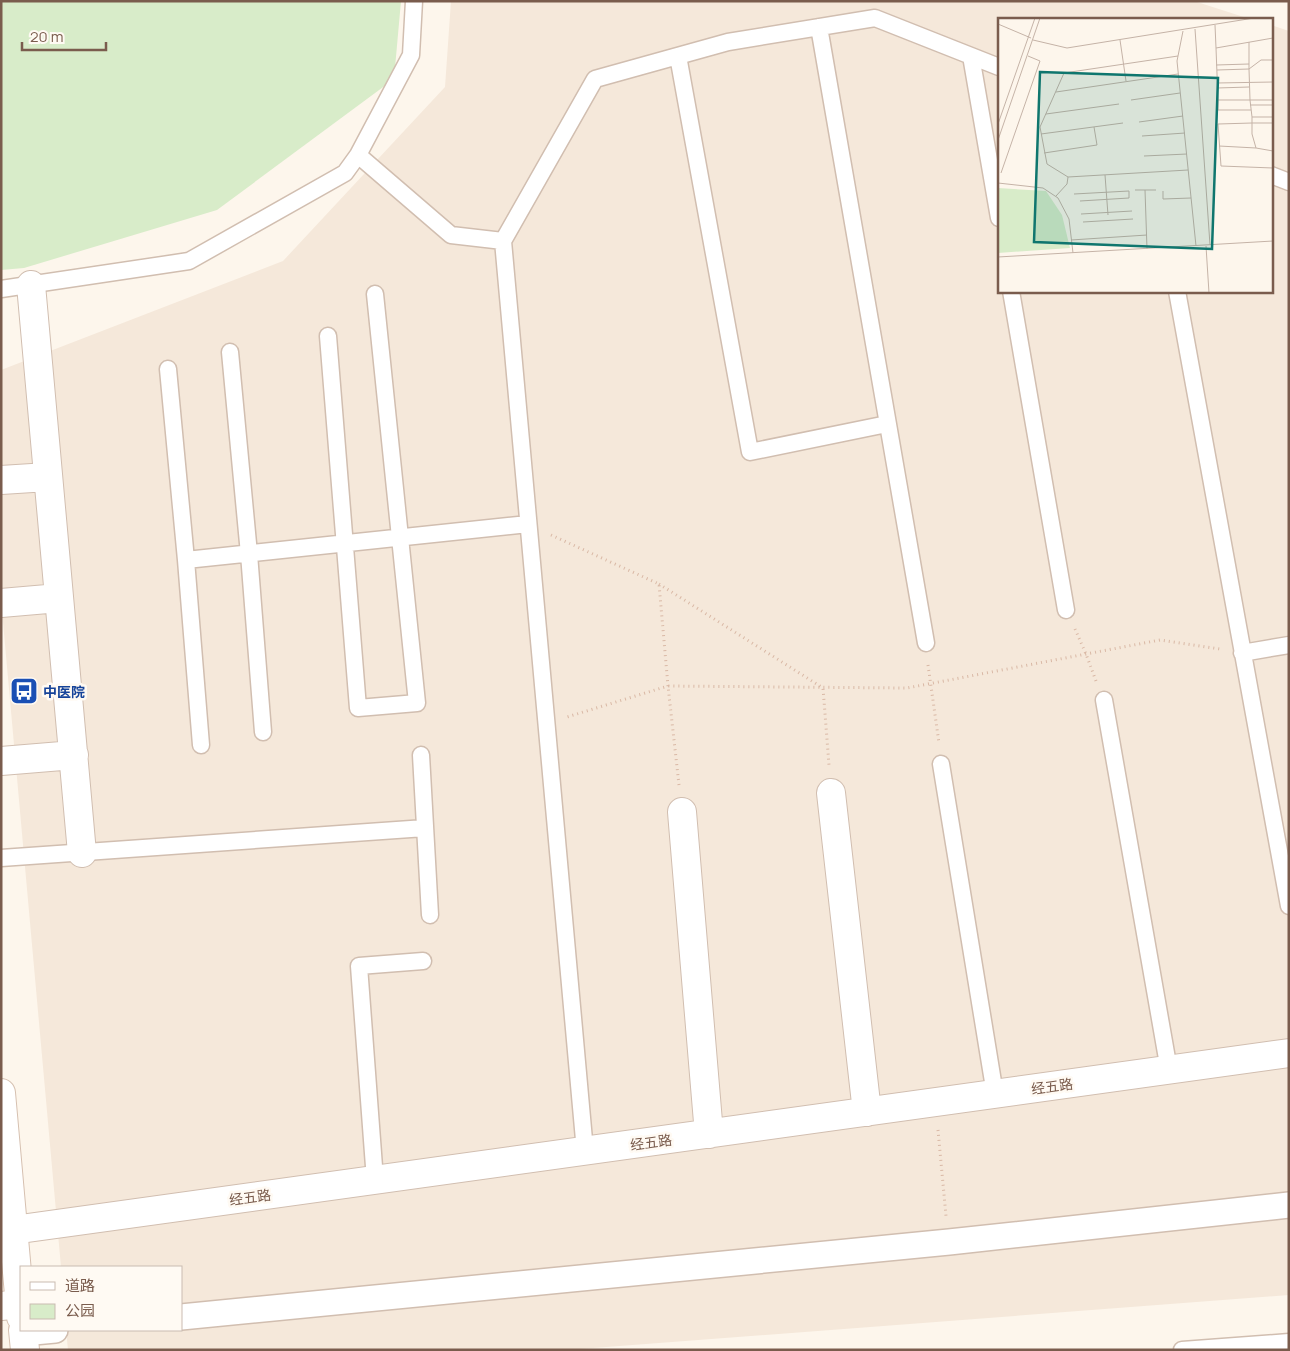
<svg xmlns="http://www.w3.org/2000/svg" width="1290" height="1351" font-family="Manrope,'Noto Sans SC',sans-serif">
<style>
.residential{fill:#f5e8da}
.green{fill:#d8ecc9}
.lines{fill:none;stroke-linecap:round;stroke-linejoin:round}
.service-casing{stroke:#d1beb0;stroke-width:19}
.pedestrian-casing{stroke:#d1beb0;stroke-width:28}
.minor-casing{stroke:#d1beb0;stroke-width:30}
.tertiary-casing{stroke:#d1beb0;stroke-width:30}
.secondary-casing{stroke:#d6c0b0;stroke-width:30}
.path{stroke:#d9b8a5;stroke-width:3;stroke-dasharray:1 4;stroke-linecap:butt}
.service{stroke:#fff;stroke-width:16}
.pedestrian{stroke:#fff;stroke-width:25}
.minor{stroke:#fff;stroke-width:28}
.tertiary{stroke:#fff;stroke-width:28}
.secondary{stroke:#fff;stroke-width:28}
.labels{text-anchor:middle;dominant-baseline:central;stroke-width:5;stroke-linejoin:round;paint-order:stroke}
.transit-label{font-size:14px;font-weight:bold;fill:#164399;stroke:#fffaf3;text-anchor:start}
.street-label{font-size:14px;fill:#7a5c4d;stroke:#fffaf3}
.inset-road{fill:none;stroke:#c5b3a7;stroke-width:1}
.view{fill:#0f766e;fill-opacity:0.15;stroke:#0f766e;stroke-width:2.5}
.inset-edge{fill:none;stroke:#7a5c4d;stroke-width:2.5}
</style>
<rect width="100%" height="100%" fill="#fdf6ec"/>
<path class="residential" d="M451 1H1194L1250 19H999V291H1271V25L1289 31V1295L567 1350H68L66 1330H181V1267H61L1 600V370L283 261 445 87Z"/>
<path class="green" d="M1 1H401L394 79 217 210 24 268 1 270Z"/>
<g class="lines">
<defs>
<path id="service" d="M819 27 926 643
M678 56 750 452 887 424
M971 56 999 218
M358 155 451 235 503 241 595 79 728 42 875 18 999 67
M1271 175 1289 182
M503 241 585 1151
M1 289 189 261 345 173 358 155 411 55 414 1
M1011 291 1066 610
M1177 291 1289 906
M328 336 358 708 417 703 375 294
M230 352 249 554 263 732
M168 369 186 560 201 745
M186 560 528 524
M1242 653 1289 645
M1104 700 1169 1070
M421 755 430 915
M941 764 995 1094
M1 858 425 828
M375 1180 359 966 423 961
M1182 1350 1289 1342"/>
<path id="pedestrian" d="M181 1317 949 1242 1289 1205
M23 1333 55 1330"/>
<path id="minor" d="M31 285 82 853
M1 480 48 477
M1 603 59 598
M1 761 74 755
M831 793 867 1112
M682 812 709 1134
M13 1230 1289 1053"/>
<path id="tertiary" d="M1 1306 20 1304"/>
<path id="secondary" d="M1 1093 21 1317
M23 1330 25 1350"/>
</defs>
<use href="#service" class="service-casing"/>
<use href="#pedestrian" class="pedestrian-casing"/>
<use href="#minor" class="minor-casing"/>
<use href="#tertiary" class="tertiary-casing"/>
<use href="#secondary" class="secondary-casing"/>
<path class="path" d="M551 535 659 584 668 686 567 717
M659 584 823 688 829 765
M1075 629 1086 654 1096 681
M928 665 939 743
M679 785 668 686 907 688 1160 640 1220 649
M938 1130 946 1216"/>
<use href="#service" class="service"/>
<use href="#pedestrian" class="pedestrian"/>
<use href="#minor" class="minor"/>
<use href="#tertiary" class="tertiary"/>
<use href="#secondary" class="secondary"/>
</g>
<defs>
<symbol id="bus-square" viewBox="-11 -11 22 22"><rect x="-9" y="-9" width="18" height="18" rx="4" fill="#1a4fb4" stroke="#fffaf3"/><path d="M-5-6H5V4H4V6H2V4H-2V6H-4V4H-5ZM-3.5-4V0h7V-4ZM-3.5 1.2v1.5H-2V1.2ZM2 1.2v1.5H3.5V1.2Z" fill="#fff"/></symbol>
</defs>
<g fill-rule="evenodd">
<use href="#bus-square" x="8" y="675" width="32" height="32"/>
</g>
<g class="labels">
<g class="transit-label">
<text x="43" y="691">中医院</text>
</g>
<g class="street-label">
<text transform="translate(1052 1086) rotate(-8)">经五路</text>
<text transform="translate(651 1142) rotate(-8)">经五路</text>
<text transform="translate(250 1197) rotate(-8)">经五路</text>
</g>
</g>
<g transform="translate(998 18)">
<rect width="275" height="275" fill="#fdf6ec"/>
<path d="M0 170 48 173 64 197 72 230 0 235Z" fill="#d8ecc9"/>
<path class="inset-road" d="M0 6 33 20M217 7 218 30M197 11 212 227M185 13 179 43 198 228M35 22 69 30 256 0M122 22 128 63M251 24V51L263 42H275M218 47 251 46M219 52 251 51 252 82H275M219 65 275 64M219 70 251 69M58 74 180 56M133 82 182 75M220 82 218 30 275 20M252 87H275M253 92H220V82H252L254 99V105L220 106 223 148 275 150M48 96 121 86M254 99H275M141 104 185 98M275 105H254V116L258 130 275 133M0 106 37 0M43 116 125 105M144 118 187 115M0 122 42 0M221 128 258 130M46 135 99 127 96 109M146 138 189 136M3 155 42 43 30 38M107 157 110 197M70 159 190 152M0 165 45 170 60 180 71 201 75 235M137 172H158M147 172 149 231M165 173V181L193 180M76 176 131 173V180L82 183M58 178 69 166 70 159 49 146 42 109 66 55 180 38M83 196 134 193M85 204 135 201M73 222 149 217M208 228 211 275M0 239 275 223"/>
<path class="view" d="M42 54 220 60 214 231 36 224Z"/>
<rect width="275" height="275" class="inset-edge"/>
</g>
<rect width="1290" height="1351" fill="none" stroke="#7a5c4d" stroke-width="5"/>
<rect x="20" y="1266" width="162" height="65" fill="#fffaf3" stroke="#cabbb1"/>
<rect x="30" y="1282" width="25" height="8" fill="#ffffff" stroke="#cabbb1"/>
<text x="65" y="1291" font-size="15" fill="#7a5c4d">道路</text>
<rect x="30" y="1304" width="25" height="15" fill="#d8ecc9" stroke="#cabbb1"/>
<text x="65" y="1316" font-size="15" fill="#7a5c4d">公园</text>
<path d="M22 42v8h84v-8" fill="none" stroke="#7a5c4d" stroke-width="2.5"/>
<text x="30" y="42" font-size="15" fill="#7a5c4d" stroke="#fffaf3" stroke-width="4" paint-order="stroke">20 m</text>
</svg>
